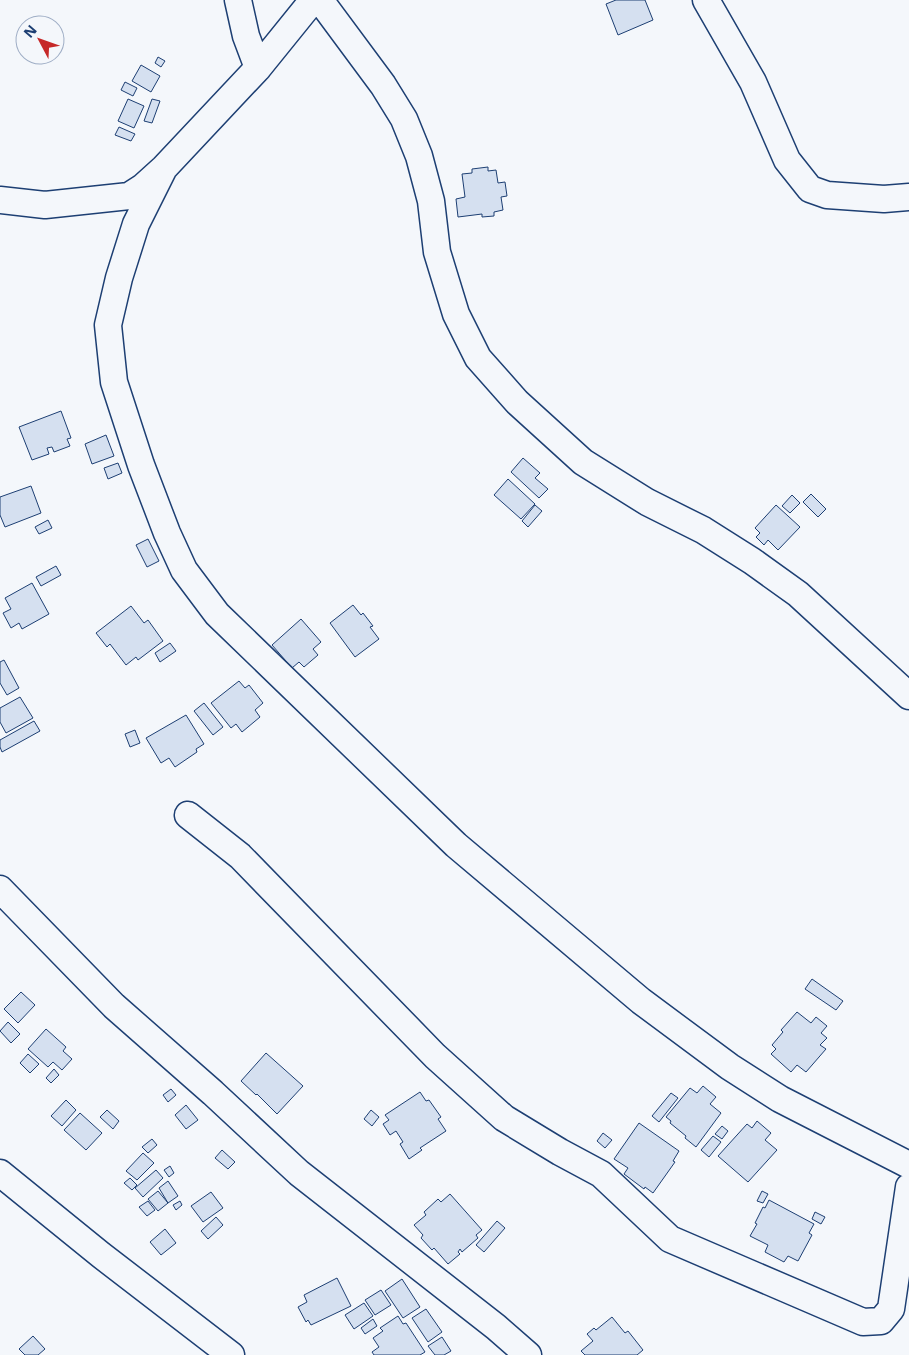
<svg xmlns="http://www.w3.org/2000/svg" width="909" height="1355" font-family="'Open Sans',sans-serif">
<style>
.building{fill:#d5e0f0;stroke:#1d3f73}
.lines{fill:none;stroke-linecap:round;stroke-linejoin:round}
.minor-casing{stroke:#1d3f73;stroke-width:29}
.minor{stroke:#f4f7fb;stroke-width:26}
</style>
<rect width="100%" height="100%" fill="#f4f7fb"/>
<path class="building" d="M616 0H645L653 20 618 35 606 4Z
M158 57 165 61 161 67 155 63Z
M141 65 160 76 151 92 132 81Z
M125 82 137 88 133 96 121 90Z
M128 99 144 106 134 128 118 121Z
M152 99 160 101 152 123 144 121Z
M119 127 135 134 131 141 115 135Z
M488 167V171L496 170 498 183 505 182 507 196 501 197 503 210 494 212V216L482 217V214L458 217 456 199 465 197 462 174 472 173V169Z
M61 411 71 438 67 439 70 446 54 452 52 447 47 448 49 454 32 460 19 427Z
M106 435 114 456 92 464 85 444Z
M523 458 540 473 535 478 548 489 539 498 511 472Z
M118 463 122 473 108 479 104 468Z
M508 479 535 504 521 519 494 495Z
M31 486 41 513 5 527 0 515V497Z
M811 494 826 509 818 517 803 502Z
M792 495 800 503 790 513 782 506Z
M535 505 542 511 528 527 522 521Z
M776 505 800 527 778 550 768 540 764 545 756 537 760 533 755 528Z
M48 520 52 528 39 534 35 527Z
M148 539 159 561 147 567 136 545Z
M56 566 61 575 41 586 36 577Z
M32 583 49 614 22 629 19 623 11 628 3 613 11 609 5 598Z
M353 605 361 615 363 613 373 626 370 627 379 639 355 657 330 623Z
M131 606 144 623 148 620 163 641 138 660 136 657 126 665 110 644 107 647 96 633Z
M301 619 321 642 313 649 318 655 304 667 299 662 292 668 272 645Z
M170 643 176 651 160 662 155 653Z
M4 660 19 688 7 695 0 683V662Z
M239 681 245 688 249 685 263 703 255 710 260 717 242 732 236 724 231 728 211 703Z
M20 697 33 718 6 733 0 722V708Z
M204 703 223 727 213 735 194 711Z
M186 715 204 744 196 749 197 752 175 767 169 758 161 763 146 738Z
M34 721 40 731 2 752 0 747V740Z
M135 730 140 743 130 747 125 734Z
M812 979 843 1001 836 1010 805 989Z
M21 992 35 1005 18 1023 4 1009Z
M797 1012 811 1023 816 1017 827 1026 821 1033 827 1038 820 1045 826 1049 806 1072 797 1065 791 1072 771 1054 776 1049 772 1045 783 1032 781 1030Z
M8 1022 20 1034 11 1043 0 1031Z
M46 1029 66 1047 63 1051 72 1059 62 1070 53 1062 48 1067 28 1049Z
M266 1053 303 1086 277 1114 257 1094 256 1095 241 1081Z
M28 1054 39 1064 30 1073 20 1063Z
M54 1069 59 1075 51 1083 46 1078Z
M703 1086 716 1097 710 1104 721 1113 696 1147 685 1138 686 1136 670 1123 671 1121 666 1117 690 1088 697 1093Z
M171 1089 176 1095 168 1102 163 1095Z
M420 1092 426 1101 429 1100 441 1117 438 1119 446 1131 420 1148 422 1150 409 1159 400 1144 403 1142 396 1131 390 1135 383 1124 389 1120 385 1115Z
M671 1093 678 1098 659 1122 652 1116Z
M66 1100 76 1110 62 1126 51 1116Z
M186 1105 198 1120 186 1129 175 1115Z
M107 1110 119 1121 113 1129 100 1117Z
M371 1110 379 1117 372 1126 364 1119Z
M80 1113 102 1133 86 1150 64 1130Z
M757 1121 771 1133 765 1140 777 1150 748 1182 718 1156 747 1124 752 1128Z
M639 1123 679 1151 673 1161 675 1162 653 1193 645 1187 644 1189 624 1174 628 1168 614 1159Z
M722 1126 728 1131 722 1139 715 1134Z
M603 1133 612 1140 605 1148 597 1141Z
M713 1136 721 1142 709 1157 701 1150Z
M152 1139 157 1145 148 1153 142 1147Z
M222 1150 235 1162 228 1169 215 1158Z
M143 1153 154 1163 137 1180 126 1171Z
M170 1166 174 1173 169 1177 164 1170Z
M156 1170 163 1178 143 1197 135 1188Z
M130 1178 137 1185 132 1190 124 1183Z
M168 1181 178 1196 168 1203 159 1188Z
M158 1191 168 1203 158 1211 148 1199Z
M762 1191 768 1194 763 1203 757 1201Z
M211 1192 223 1208 203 1222 191 1206Z
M450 1194 482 1230 476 1235 478 1238 462 1252 460 1249 458 1252 460 1254 448 1264 434 1248 432 1250 421 1238 423 1235 414 1225 426 1215 424 1212 438 1199 441 1202Z
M769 1200 814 1224 809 1233 812 1235 798 1261 788 1256 784 1262 765 1252 768 1245 750 1236 757 1224 755 1223 763 1207 765 1208Z
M148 1201 155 1210 147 1216 139 1207Z
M180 1201 182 1205 176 1210 173 1205Z
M815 1212 825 1217 821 1224 812 1219Z
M216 1217 223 1225 208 1239 201 1231Z
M497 1221 505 1228 484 1252 476 1245Z
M165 1229 176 1243 161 1255 150 1242Z
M337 1278 351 1306 311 1325 308 1320 306 1322 298 1307 307 1302 304 1295Z
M402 1279 420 1307 403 1318 385 1291Z
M381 1290 391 1305 375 1315 365 1300Z
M364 1303 373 1316 354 1329 345 1315Z
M426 1309 442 1332 428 1342 412 1318Z
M398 1316 403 1324 406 1323 425 1352 420 1355H374L372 1352 379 1347 373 1338 383 1331 380 1328Z
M612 1317 625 1333 628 1331 643 1350 637 1355H585L581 1351 593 1341 587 1334 594 1328 596 1330Z
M373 1319 377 1326 365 1334 361 1328Z
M33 1336 45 1349 38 1355H25L19 1349Z
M442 1337 451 1351 444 1355H435L428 1346Z"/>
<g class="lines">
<defs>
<path id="minor" d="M238 0 246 36 258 68
M320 0 383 85 404 119 419 156 431 201 437 252 456 314 478 358 517 402 583 462 647 502 703 530 752 561 798 594 909 696
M706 0 753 82 787 160 810 189 827 195 884 199 909 197
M164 168 136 224 119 278 108 325 114 382 141 465 167 533 184 570 217 614 456 845 641 1001 730 1067 780 1099 909 1165
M0 200 45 205 129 196 143 187 164 168 258 68 313 0
M188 815 240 856 435 1056 504 1118 560 1152 601 1174 670 1239 863 1322 881 1321 891 1309 909 1187
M0 889 114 1006 213 1093 299 1173 496 1327 528 1355
M0 1173 101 1255 231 1355"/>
</defs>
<use href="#minor" class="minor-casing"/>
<use href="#minor" class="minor"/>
</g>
<g transform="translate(40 40) rotate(311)"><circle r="24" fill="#f4f7fb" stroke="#9eadc5"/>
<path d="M0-4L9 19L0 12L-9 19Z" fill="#c62828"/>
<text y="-8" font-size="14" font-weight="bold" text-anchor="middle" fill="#1d3f73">N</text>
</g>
</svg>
